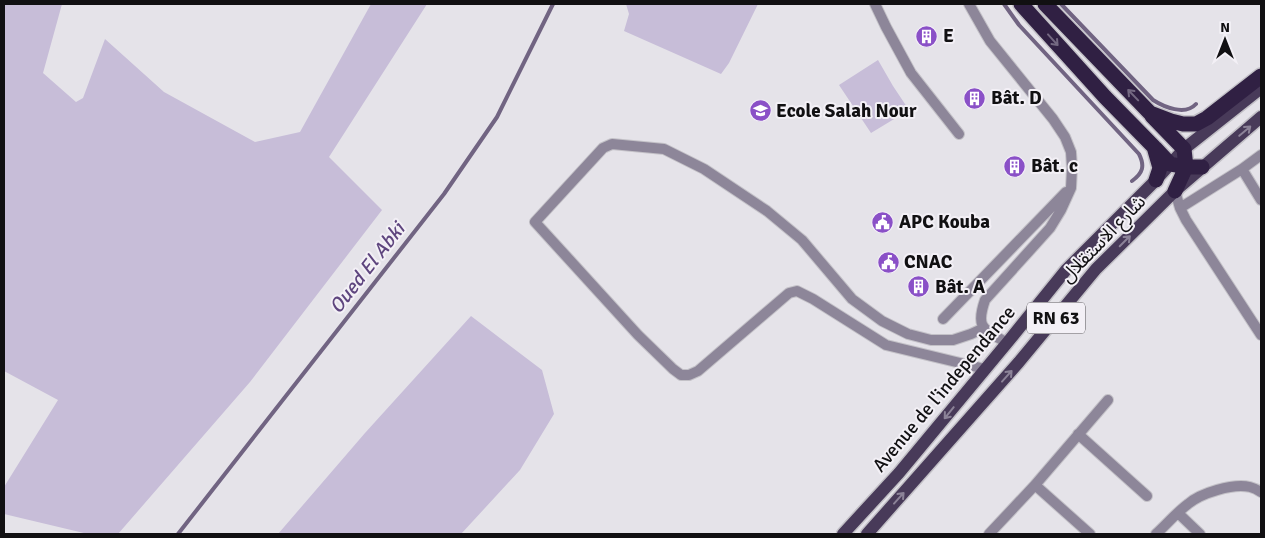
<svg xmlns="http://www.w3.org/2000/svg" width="1265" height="538" font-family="Signika,'Noto Sans Arabic',sans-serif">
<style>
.green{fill:#c7bdd8}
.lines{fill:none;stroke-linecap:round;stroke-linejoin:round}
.stream{stroke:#716482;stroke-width:4}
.minor-casing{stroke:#c3c1c7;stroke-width:12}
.primary-casing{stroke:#c3c1c7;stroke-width:15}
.motorway-casing{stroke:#c3c1c7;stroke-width:18}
.minor{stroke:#8d8699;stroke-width:10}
.primary{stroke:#483a59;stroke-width:12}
.motorway{stroke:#302043;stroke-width:15}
.oneway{stroke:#746982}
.oneway2{stroke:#8c8398}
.labels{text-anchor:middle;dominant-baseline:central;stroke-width:4;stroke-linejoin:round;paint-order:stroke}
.shield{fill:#f3f0f6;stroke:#555356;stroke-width:1}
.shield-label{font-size:18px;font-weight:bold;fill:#111012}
.poi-label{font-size:19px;font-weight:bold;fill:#111012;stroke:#f3f0f6;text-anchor:start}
.street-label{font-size:19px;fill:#111012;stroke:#f3f0f6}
.water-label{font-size:20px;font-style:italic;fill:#5e457e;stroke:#f3f0f6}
</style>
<rect width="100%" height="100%" fill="#e5e3e9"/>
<path class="green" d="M4 4H62L43 73 76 102 83 98 105 39 164 92 255 142 300 132 371 4H427L329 157 382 210 250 382 118 534H88L4 514V487L58 400 4 371Z
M626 4H758L729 63 721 74 624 31 629 14Z
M878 60 893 86 909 110 871 133 839 85Z
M471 316 542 370 554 414 520 470 461 534H278L365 433Z"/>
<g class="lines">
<path class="stream" d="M1004 4 1019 25 1139 154C1145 166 1143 173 1132 181
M1061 4 1153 100C1164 107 1185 116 1196 104
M178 534 444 194 497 117 553 4"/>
<defs>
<path id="minor" d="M875 4 886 27 911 73 959 134
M969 4 990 41 1053 119 1065 137 1071 152 1072 168 1071 188 1061 210 1050 228 985 300C975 329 984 329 1007 343
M1242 169 1261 200
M1175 191 1180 208 1186 220 1261 335
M1180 208 1242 169 1261 155
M943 319 1066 192
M984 328 971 334 953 340H931L908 334 882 321 852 299 802 240 767 211 704 169 664 149 612 144 603 148 535 222 638 335 673 369 681 375H689L698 371 789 293 797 291 813 299 886 345 985 369
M1078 434 1147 496
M1035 485 1090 534
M1178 513 1200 534
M989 534 1035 485 1108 400
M1156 534C1167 524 1176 513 1188 504 1201 493 1233 483 1250 487 1254 488 1258 490 1261 492"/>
<path id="primary" d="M843 534 899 473 1007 343 1066 270 1155 181 1184 149 1261 88
M867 534 1019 362 1096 269 1175 191 1261 117"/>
<path id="motorway" d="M1021 4 1105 97 1154 147 1160 168 1156 180
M1045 4 1150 113 1171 121 1183 124H1196L1207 118 1261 76
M1152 116 1184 149 1186 167 1175 191
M1155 148 1170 164 1186 167H1202"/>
</defs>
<use href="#minor" class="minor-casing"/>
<use href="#primary" class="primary-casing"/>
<use href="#motorway" class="motorway-casing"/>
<use href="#minor" class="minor"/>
<use href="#primary" class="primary"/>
<use href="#motorway" class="motorway"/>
</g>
<defs><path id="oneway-shaft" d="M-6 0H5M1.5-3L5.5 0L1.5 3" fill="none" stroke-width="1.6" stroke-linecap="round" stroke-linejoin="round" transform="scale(1.25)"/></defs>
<g class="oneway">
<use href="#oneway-shaft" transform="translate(1053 40) rotate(48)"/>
<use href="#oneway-shaft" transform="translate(1133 95) rotate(-134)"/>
</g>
<g class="oneway2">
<use href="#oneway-shaft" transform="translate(1245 131) rotate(-40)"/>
<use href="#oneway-shaft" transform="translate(1125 241) rotate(-45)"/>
<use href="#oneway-shaft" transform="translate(1007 376) rotate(-48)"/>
<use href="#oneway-shaft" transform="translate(949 413) rotate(129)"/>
<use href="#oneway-shaft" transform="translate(899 498) rotate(-48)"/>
</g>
<defs>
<symbol id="building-disc" viewBox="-11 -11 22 22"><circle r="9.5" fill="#8a50c7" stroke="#f3f0f6"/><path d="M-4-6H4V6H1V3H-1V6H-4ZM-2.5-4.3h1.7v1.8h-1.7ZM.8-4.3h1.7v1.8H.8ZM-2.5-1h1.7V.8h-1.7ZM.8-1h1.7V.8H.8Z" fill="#fff"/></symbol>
<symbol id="school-disc" viewBox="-11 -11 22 22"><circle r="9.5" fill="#8a50c7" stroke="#f3f0f6"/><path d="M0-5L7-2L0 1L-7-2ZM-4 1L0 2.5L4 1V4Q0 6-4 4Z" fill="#fff"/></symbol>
<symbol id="civic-disc" viewBox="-11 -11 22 22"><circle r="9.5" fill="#8a50c7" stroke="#f3f0f6"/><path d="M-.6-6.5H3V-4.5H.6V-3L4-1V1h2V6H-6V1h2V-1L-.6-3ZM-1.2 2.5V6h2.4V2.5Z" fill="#fff"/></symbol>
</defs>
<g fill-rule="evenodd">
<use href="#building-disc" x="914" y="24" width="25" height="25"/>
<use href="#building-disc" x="962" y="86" width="25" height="25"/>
<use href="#school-disc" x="748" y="98" width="25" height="25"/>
<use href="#building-disc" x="1002" y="154" width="25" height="25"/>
<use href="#civic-disc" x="870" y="210" width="25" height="25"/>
<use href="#civic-disc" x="876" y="250" width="25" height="25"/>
<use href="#building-disc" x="906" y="274" width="25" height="25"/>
</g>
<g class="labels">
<rect class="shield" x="1027" y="302.5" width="58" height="31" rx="4"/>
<g class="shield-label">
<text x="1056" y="318">RN 63</text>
</g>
<g class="poi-label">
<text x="943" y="36">E</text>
<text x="991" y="98">Bât. D</text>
<text x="776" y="111">Ecole Salah Nour</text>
<text x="1031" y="166">Bât. c</text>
<text x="899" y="222">APC Kouba</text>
<text x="904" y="262">CNAC</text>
<text x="935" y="287">Bât. A</text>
</g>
<g class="street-label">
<text transform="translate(1103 239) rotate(-46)">شارع الاستقلال</text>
<text transform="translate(944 389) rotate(-50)">Avenue de l'independance</text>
</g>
<g class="water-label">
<text transform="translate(367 268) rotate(-52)">Oued El Abki</text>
</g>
</g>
<rect width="1265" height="538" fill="none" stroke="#111012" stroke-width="10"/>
<g transform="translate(1225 40)" stroke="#f3f0f6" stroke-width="4" paint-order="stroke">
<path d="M0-4L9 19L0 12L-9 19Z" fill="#111012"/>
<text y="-8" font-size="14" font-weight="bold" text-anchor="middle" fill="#111012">N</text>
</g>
</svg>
